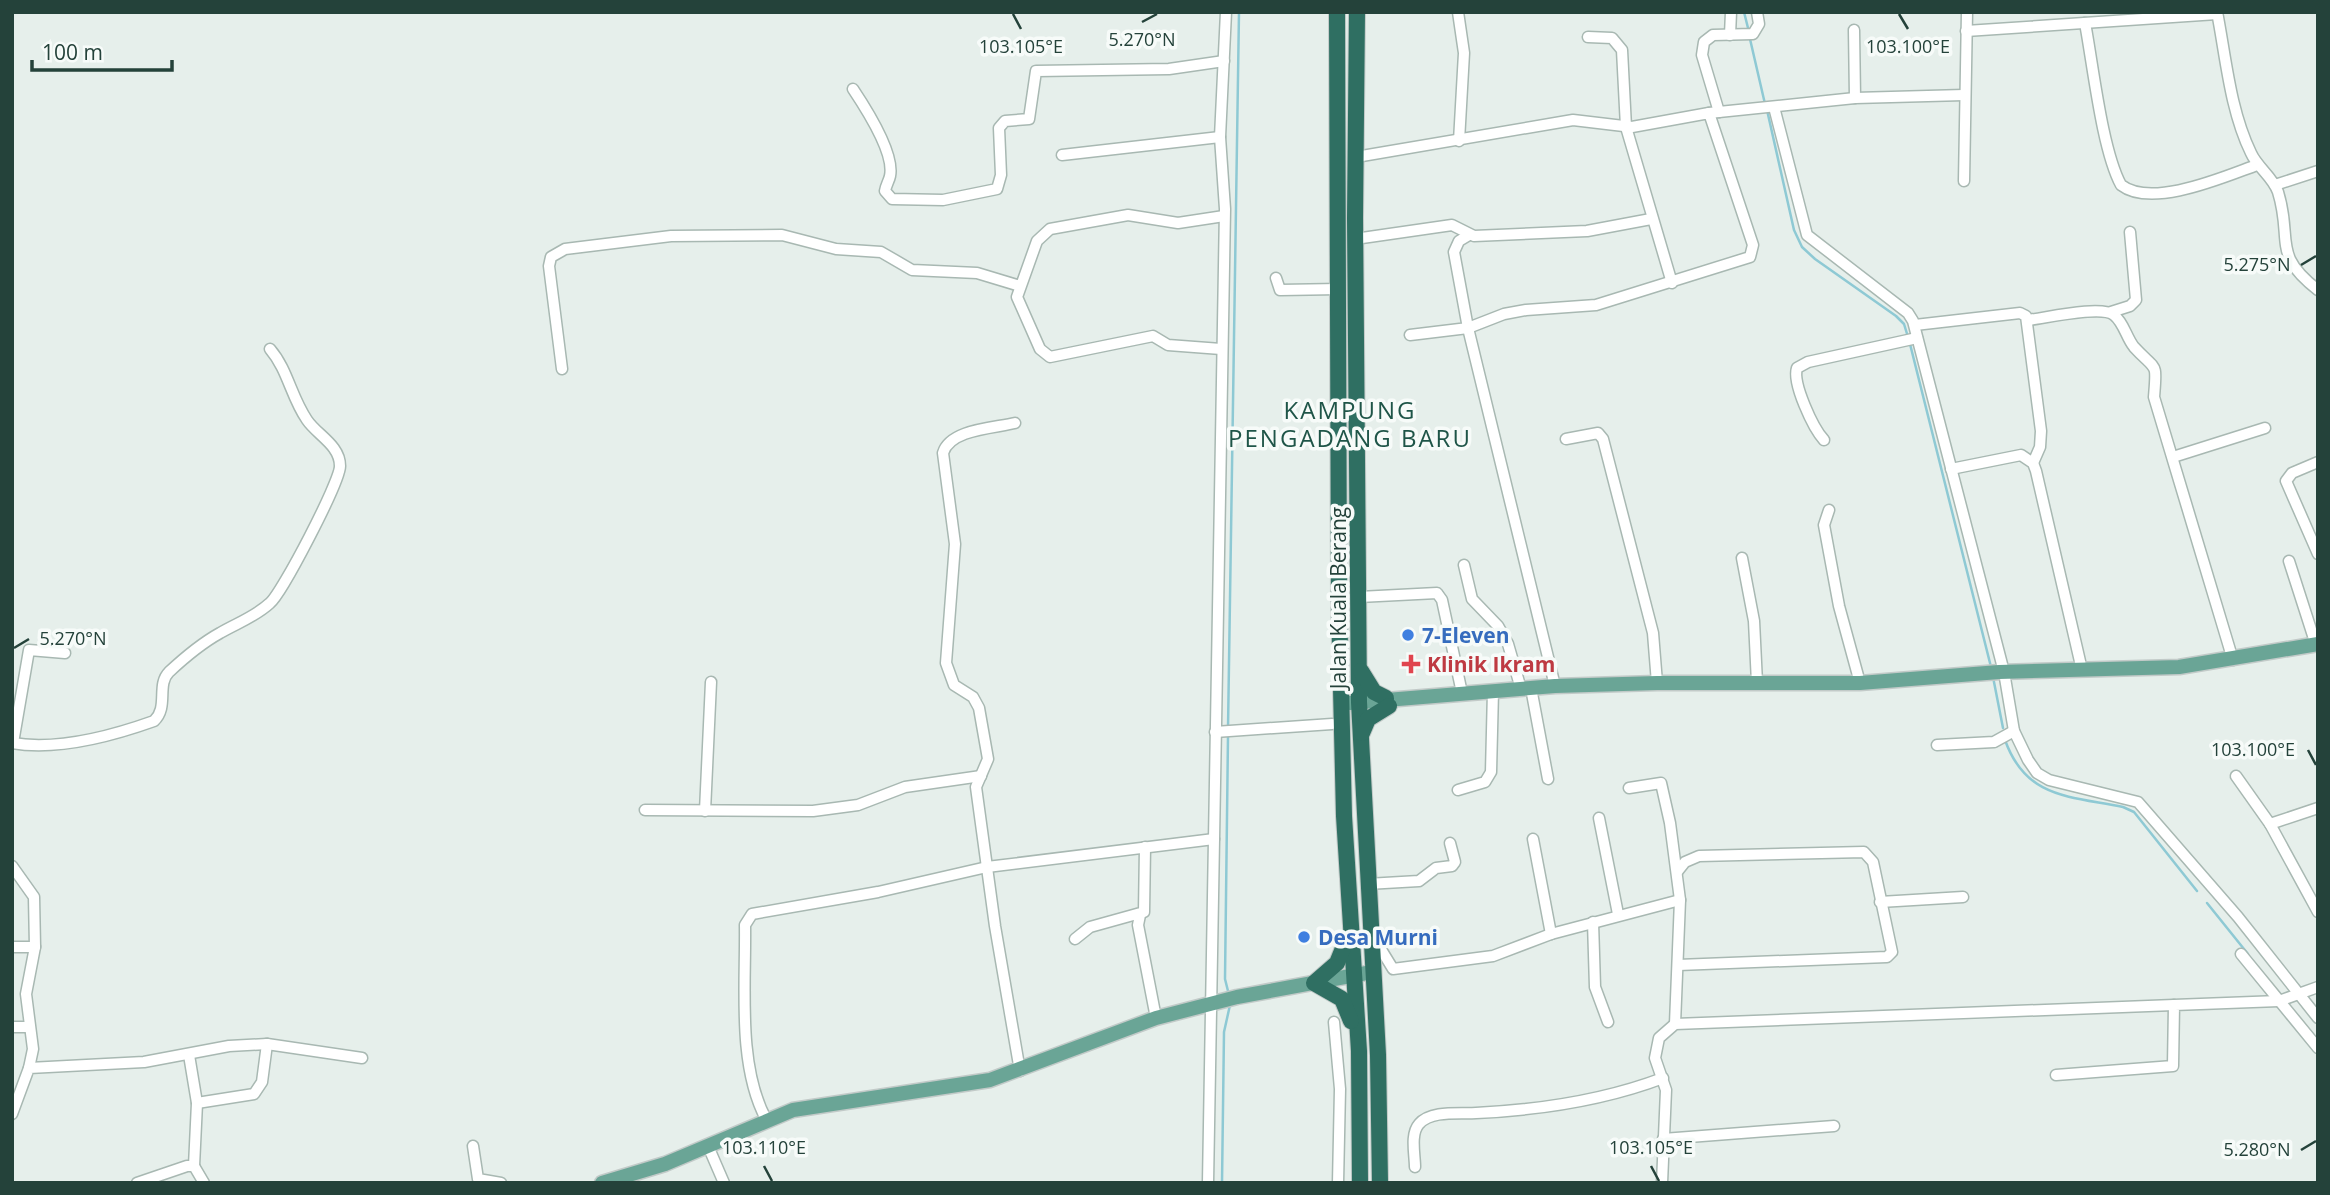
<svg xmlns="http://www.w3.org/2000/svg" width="2330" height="1195" viewBox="0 0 2330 1195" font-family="'Open Sans',sans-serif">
	<rect width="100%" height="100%" fill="#e6efeb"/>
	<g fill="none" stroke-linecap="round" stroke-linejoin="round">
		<g stroke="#8ec9d4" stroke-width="2.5">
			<path d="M1744,12L1749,32"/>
			<path d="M1750,39L1765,104"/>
			<path d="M1767,110L1794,230L1802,247L1815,259L1896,316L1904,324L1908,337"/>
			<path d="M1910,344L1991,667"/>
			<path d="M1993,677L2003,728"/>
			<path d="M1228,729L1239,12"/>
			<path d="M1228,736L1225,979L1229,995"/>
			<path d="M2005,740C2026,799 2070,796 2123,807L2134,812L2197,891"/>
			<path d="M2207,903L2248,954"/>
			<path d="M1222,1183L1224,1032L1230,1005"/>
		</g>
		<g stroke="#a8b8b2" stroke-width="13">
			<g id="minor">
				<path d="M1458,12L1464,53L1459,141"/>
				<path d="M2217,12C2226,58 2230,110 2251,153C2257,167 2273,177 2278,192C2293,240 2271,254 2318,290"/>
				<path d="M2085,23C2093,65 2102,150 2121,185C2152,209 2226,176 2257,165"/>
				<path d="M1854,30L1855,98"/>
				<path d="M1966,31L2217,14"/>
				<path d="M1730,35L1731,12"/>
				<path d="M1588,37L1612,38L1622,50L1626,127L1672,283"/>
				<path d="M853,89C865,107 895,153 890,176C889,181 886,185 885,191L892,199L943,200L997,189L1001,175L999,128L1005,121L1029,119L1036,71L1169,69L1224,61"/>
				<path d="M1774,107L1807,235L1908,313L1913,321L2004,672L2014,731L2028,760L2037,773L2049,780L2138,802L2238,917L2318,1018"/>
				<path d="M1719,112L1702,55L1704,42L1713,35L1753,34L1759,24L1757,12"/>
				<path d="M1709,113L1855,98L1964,95"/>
				<path d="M1062,155L1220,137"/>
				<path d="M1356,157L1573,120L1632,127L1709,113L1753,245L1750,257L1596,305L1526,310L1504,314L1468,328L1555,686"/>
				<path d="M1964,181L1967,12"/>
				<path d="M2275,185L2318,171"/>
				<path d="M1355,239L1452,225L1474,236L1587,231L1651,219"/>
				<path d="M1276,278L1280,290L1339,289"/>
				<path d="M2111,312L2130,306L2136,300L2130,232"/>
				<path d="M2028,320C2046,318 2101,305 2114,315C2124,323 2126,337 2134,347C2157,372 2157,360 2154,397L2233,660"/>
				<path d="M1915,325L2020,313L2026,316L2041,431L2040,447L2033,463"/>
				<path d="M1410,335L1468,328L1454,252L1459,241L1469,235"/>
				<path d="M1221,349L1168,345L1153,336L1050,357L1040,349L1017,297L1037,241L1050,229L1128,215L1178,223L1224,216"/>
				<path d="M562,369L549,266L551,257L565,249L671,236L782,235L836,249L881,252L912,270L977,273L1020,286"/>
				<path d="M1015,423C995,428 950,429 943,453L955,544L946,663L954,685L973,697L979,708L988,759L976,787L995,926L1020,1071"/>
				<path d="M1566,439L1598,433L1603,439L1653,633L1657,683"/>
				<path d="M1824,440C1813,428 1792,383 1797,368L1808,362L1917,338"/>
				<path d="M2173,457L2265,428"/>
				<path d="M2318,462L2292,473L2286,481L2318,554"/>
				<path d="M1951,469L2021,455L2033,463L2036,471L2082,670"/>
				<path d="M1829,510L1824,525L1839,606L1860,683"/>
				<path d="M1742,558L1754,621L1757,683"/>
				<path d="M2289,561L2316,645"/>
				<path d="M1464,565L1472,599L1498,626L1508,644L1521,689"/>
				<path d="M1359,597L1437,593L1442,600L1462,693"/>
				<path d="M1531,688L1548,779"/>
				<path d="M1215,732L1332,724"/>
				<path d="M12,743C57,751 112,736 154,721C169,707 156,685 169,672C184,658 202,643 220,633C237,623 255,617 270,603C282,593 340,482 340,466C340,445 317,435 307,420C291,397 288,370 270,349"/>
				<path d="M13,743L29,650L65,653"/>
				<path d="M1937,745L1994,742L2014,731"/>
				<path d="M2236,776L2270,824"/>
				<path d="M1629,788L1661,783L1670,823L1680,900L1675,1024"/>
				<path d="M1458,790L1485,782L1491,772L1493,691"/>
				<path d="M2318,808L2270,824L2318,912"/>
				<path d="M645,810L813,811L858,805L905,787L981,776"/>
				<path d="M705,811L711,682"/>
				<path d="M1599,818L1618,914"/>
				<path d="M1533,839L1551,934"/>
				<path d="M12,866L34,897L35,947"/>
				<path d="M1677,872L1685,862L1699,856L1864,852L1873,862L1892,952L1887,957L1678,965"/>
				<path d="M1367,884L1419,881L1436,868L1452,866L1455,862L1450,843"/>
				<path d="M1880,902L1963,897"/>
				<path d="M1140,915L1138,925L1156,1018"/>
				<path d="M1593,922L1595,987L1608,1022"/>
				<path d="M1374,938L1393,969L1493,956L1551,934L1680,900"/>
				<path d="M1075,939L1090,927L1144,912L1145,847"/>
				<path d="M12,947H35L26,994L33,1049L29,1068"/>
				<path d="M2241,954L2318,1048"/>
				<path d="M1334,1022L1340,1089L1338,1183"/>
				<path d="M12,1027H28"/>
				<path d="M189,1055L197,1103L194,1166"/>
				<path d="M2056,1075L2173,1066L2174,1005L2279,1001L2318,987"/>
				<path d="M197,1103L254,1094L262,1082L267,1044"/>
				<path d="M12,1114L29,1068L144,1062L229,1046L267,1044L362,1058"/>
				<path d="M766,1119C737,1065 746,985 745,925L752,914L878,892L987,867L1214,839"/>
				<path d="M1663,1139L1834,1126"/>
				<path d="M473,1146L478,1179L501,1183"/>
				<path d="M708,1146L724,1183"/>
				<path d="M1415,1167C1415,1155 1410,1134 1419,1124C1431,1110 1459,1114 1476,1113C1538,1110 1605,1100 1663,1078"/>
				<path d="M137,1183L187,1166H194L204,1183"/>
				<path d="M1208,1183L1225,209L1220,137L1226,12"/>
				<path d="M1662,1183L1666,1090L1655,1058L1659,1038L1675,1024L2174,1005"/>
			</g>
		</g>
		<g stroke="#c2cac8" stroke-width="17">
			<g id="major">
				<path d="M1350,703L1555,686L1657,683H1860L1999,672L2179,667L2318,644"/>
				<path d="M602,1183L665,1164L793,1110L990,1080L1156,1018L1237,997L1372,972"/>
			</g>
		</g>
		<g stroke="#c2cac8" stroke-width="18">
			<g id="highway">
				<path d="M1337,12L1339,603L1344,816L1359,1051L1360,1183"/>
				<path d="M1357,12L1355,218L1359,702L1378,1055L1380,1183"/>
				<path d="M1361,671L1374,692L1386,698"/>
				<path d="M1362,733L1368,719L1389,706"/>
				<path d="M1346,941L1337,963L1314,983L1342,999L1351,1021"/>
			</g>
		</g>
		<use href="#minor" stroke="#fff" stroke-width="10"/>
		<use href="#major" stroke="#6aa596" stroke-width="14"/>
		<use href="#highway" stroke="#2f6f62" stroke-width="16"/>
	</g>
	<path fill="none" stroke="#24423a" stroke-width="2.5" d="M1013,14L1021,29M1899,14L1908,29M1142,22L1157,14M2301,265L2316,256M14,648L29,639M2308,750L2316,765M2301,1150L2316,1141M764,1166L772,1181M1651,1166L1659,1181"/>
	<g fill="#3f7fe0" stroke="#f7fbf9" stroke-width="2.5">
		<circle cx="1408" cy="635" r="7"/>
		<circle cx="1304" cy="937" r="7"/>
	</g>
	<path fill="#e0444e" stroke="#f7fbf9" stroke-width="2.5" d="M1407.5 653.5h7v7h7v7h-7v7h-7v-7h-7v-7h7z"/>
	<g text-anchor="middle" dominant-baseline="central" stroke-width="7" stroke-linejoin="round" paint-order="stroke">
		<g font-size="21" fill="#24423a" stroke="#f7fbf9">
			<text transform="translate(1338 598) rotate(-90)">Jalan Kuala Berang</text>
		</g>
		<g font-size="21" font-weight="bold" fill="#366cbe" stroke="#f7fbf9" text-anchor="start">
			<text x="1422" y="635">7-Eleven</text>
			<text x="1318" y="937">Desa Murni</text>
		</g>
		<g font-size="21" font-weight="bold" fill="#be3a42" stroke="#f7fbf9" text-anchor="start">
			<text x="1427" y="664">Klinik Ikram</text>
		</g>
		<g font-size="24" letter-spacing="2" fill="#1f5548" stroke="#f7fbf9">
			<text x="1350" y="409">KAMPUNG<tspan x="1350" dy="28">PENGADANG BARU</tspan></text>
		</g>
	</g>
	<g font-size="18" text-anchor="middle" fill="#24423a" stroke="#f7fbf9" stroke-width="7" stroke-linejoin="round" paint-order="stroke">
		<text x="1142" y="46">5.270°N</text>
		<text x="1021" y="53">103.105°E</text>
		<text x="1908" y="53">103.100°E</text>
		<text x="2257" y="271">5.275°N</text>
		<text x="73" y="645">5.270°N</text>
		<text x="2253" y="756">103.100°E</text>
		<text x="764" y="1154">103.110°E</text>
		<text x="1651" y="1154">103.105°E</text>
		<text x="2257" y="1156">5.280°N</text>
	</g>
	<rect width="2330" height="1195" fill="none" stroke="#24423a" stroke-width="28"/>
	<path d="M32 60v10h140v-10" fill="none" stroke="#24423a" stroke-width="3.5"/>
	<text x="42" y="60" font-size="21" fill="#24423a" stroke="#f7fbf9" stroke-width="5" paint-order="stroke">100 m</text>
</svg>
